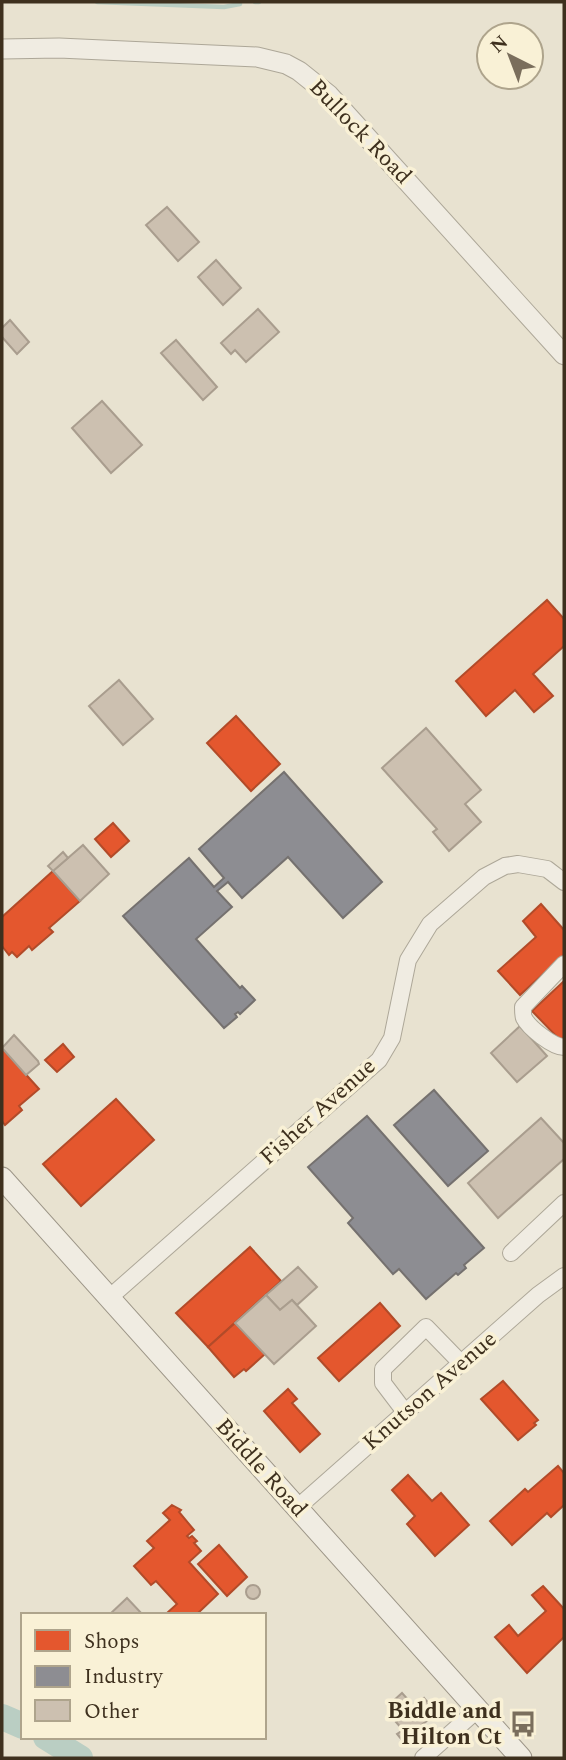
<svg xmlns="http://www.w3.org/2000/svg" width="566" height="1760" viewBox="0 0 566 1760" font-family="Spectral,serif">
	<rect width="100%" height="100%" fill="#e8e2d0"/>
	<g fill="#e4572e" stroke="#b24b29" stroke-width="2">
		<path d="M547,600L564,619V646L533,674L553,696L534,712L515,690L486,716L456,681Z"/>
		<path d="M236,716L280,764L251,791L207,743Z"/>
		<path d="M113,823L129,841L111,857L95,839Z"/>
		<path d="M53,871L80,901L49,928L53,932L32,950L29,946L17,957L12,952L9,955L2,946V917Z"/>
		<path d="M541,904L564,930V955L520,995L498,971L536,937L523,921Z"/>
		<path d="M564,981V1038L560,1040L532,1011Z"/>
		<path d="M63,1044L74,1057L57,1072L45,1060Z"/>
		<path d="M2,1048L39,1089L19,1106L22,1110L5,1125L2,1121Z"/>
		<path d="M116,1099L154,1140L81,1206L43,1164Z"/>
		<path d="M250,1247L281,1281L208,1347L176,1313Z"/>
		<path d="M380,1303L400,1326L339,1381L318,1358Z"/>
		<path d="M235,1323L265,1354L246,1371L244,1369L234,1377L208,1347Z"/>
		<path d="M503,1381L538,1420L534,1423L536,1425L518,1440L481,1399Z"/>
		<path d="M288,1389L297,1399L292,1403L320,1434L300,1452L264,1411Z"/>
		<path d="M558,1466L564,1473V1505L551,1517L547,1513L512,1545L490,1521L525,1489L528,1492Z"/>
		<path d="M408,1475L432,1501L441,1493L469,1525L435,1556L407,1524L415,1516L392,1490Z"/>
		<path d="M172,1505L181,1510L179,1512L194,1530L187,1536L189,1538L192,1536L197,1541L194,1543L201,1551L189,1562L218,1594L196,1615H169L167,1613L177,1604L156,1581L151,1585L134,1566L154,1548L147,1541L170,1520L163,1513Z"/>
		<path d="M219,1545L247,1577L227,1596L198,1564Z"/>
		<path d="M543,1586L564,1609V1637L527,1673L495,1637L509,1625L518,1636L546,1611L532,1595Z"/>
	</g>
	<g fill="#8d8d92" stroke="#75716f" stroke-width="2">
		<path d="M284,772L382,882L343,918L288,857L242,898L228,882L217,891L232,907L196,939L240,988L242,986L255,1000L240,1014L238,1012L235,1014L237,1017L224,1028L123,916L189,858L214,887L224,878L199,849Z"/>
		<path d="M434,1090L488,1151L448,1186L394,1125Z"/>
		<path d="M367,1116L484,1248L464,1265L466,1268L458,1275L456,1273L426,1299L399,1269L393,1274L348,1223L353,1218L308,1167Z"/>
	</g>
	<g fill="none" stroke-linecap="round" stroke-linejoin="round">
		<g stroke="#bacec3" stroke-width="4.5">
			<path d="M97,2L224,7L240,4"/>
			<path d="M255,2H259"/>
		</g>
		<g stroke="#bacec3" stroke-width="26">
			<path d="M2,1717L23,1726"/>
			<path d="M46,1737L80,1758"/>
		</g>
	</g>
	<g fill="#ccc0b0" stroke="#a99d8e" stroke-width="2">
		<path d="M167,207L199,242L178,261L146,225Z"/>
		<path d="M216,260L241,288L223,305L198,277Z"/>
		<path d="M258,309L279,332L246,362L235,350L231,354L221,343Z"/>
		<path d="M10,320L29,342L17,354L2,337V328Z"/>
		<path d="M176,340L217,387L203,400L161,353Z"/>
		<path d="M102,401L142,445L111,473L72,428Z"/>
		<path d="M119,680L153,719L123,745L89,706Z"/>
		<path d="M426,728L481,790L465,804L481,822L449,851L433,832L437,829L382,768Z"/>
		<path d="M83,845L109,874L80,901L53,871Z"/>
		<path d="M63,852L68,858L53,871L48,866Z"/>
		<path d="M520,1026L547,1056L517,1082L491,1053Z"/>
		<path d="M14,1035L38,1061L39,1064L26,1075L2,1048Z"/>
		<path d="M541,1118L564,1143V1159L498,1218L468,1183Z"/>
		<path d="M298,1267L317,1287L297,1305L292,1300L280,1310L266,1295Z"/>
		<path d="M266,1295L280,1310L292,1300L316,1326L274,1364L235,1323Z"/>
		<circle cx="253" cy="1592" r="7"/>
		<path d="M127,1598L143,1615H109Z"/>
		<path d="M402,1693L411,1703L401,1712L392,1702Z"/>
		<path d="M424,1698L437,1713L402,1740L397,1734L403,1730L396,1722Z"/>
	</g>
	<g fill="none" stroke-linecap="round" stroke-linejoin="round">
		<g stroke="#ada798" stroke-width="18">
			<g id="minor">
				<path d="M564,964L523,1007C523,1009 523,1016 524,1018C529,1028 553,1047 564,1047"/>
				<path d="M511,1253L564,1203"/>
				<path d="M109,1298L379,1060L392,1038L408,960L430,924L484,877L505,866L518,864L547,869L564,882"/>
				<path d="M405,1412L383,1383V1369L426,1327L461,1363"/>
				<path d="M297,1508L538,1295L564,1276"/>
				<path d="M423,1758L477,1710"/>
			</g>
		</g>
		<g stroke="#ada798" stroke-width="21">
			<path id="tertiary" d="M2,49L59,48L257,57L286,64L299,71L329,95L564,355"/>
		</g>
		<g stroke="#9d9688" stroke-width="23">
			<path id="secondary" d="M2,1178L521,1758"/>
		</g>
		<use href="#minor" stroke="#f0ece2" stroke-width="16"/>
		<use href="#tertiary" stroke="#f0ece2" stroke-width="19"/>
		<use href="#secondary" stroke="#f0ece2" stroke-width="21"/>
	</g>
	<defs>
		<g id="bus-bare" transform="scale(2.1)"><path d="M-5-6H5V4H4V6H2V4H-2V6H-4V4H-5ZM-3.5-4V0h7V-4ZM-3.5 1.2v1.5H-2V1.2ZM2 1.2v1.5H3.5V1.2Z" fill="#7a6e5c" stroke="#f9f1d6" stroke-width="2.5" paint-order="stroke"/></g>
	</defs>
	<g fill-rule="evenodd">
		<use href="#bus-bare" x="523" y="1724"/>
	</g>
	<g text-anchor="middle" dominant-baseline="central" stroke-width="7" stroke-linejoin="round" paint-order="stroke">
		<g font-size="23" fill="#3e301e" stroke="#f9f1d6">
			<text transform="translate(360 132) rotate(46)">Bullock Road</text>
			<text transform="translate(318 1112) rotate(-42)">Fisher Avenue</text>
			<text transform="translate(430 1391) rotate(-41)">Knutson Avenue</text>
			<text transform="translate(261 1468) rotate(48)">Biddle Road</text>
		</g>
		<g font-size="23" font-weight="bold" fill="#3e301e" stroke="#f9f1d6" text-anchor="end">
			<text x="502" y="1711">Biddle and<tspan x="502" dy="26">Hilton Ct</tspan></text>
		</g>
	</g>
	<rect width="566" height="1760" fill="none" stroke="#3e301e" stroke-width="7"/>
	<rect x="21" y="1613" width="245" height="126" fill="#f9f1d6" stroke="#aea48c" stroke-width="2"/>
	<rect x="35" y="1630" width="35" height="21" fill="#e4572e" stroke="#aea48c" stroke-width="2"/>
	<text x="84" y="1648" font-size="21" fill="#3e301e">Shops</text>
	<rect x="35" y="1666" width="35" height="21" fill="#8d8d92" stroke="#aea48c" stroke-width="2"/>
	<text x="84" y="1683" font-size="21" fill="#3e301e">Industry</text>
	<rect x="35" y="1700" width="35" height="21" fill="#ccc0b0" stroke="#aea48c" stroke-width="2"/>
	<text x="84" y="1718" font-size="21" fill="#3e301e">Other</text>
	<g transform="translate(510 56) rotate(318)"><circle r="33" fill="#f9f1d6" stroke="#aea48c" stroke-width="2"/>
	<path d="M0-5L12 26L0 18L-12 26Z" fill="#7a6e5c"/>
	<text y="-10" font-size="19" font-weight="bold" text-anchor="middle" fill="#3e301e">N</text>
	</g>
</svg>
